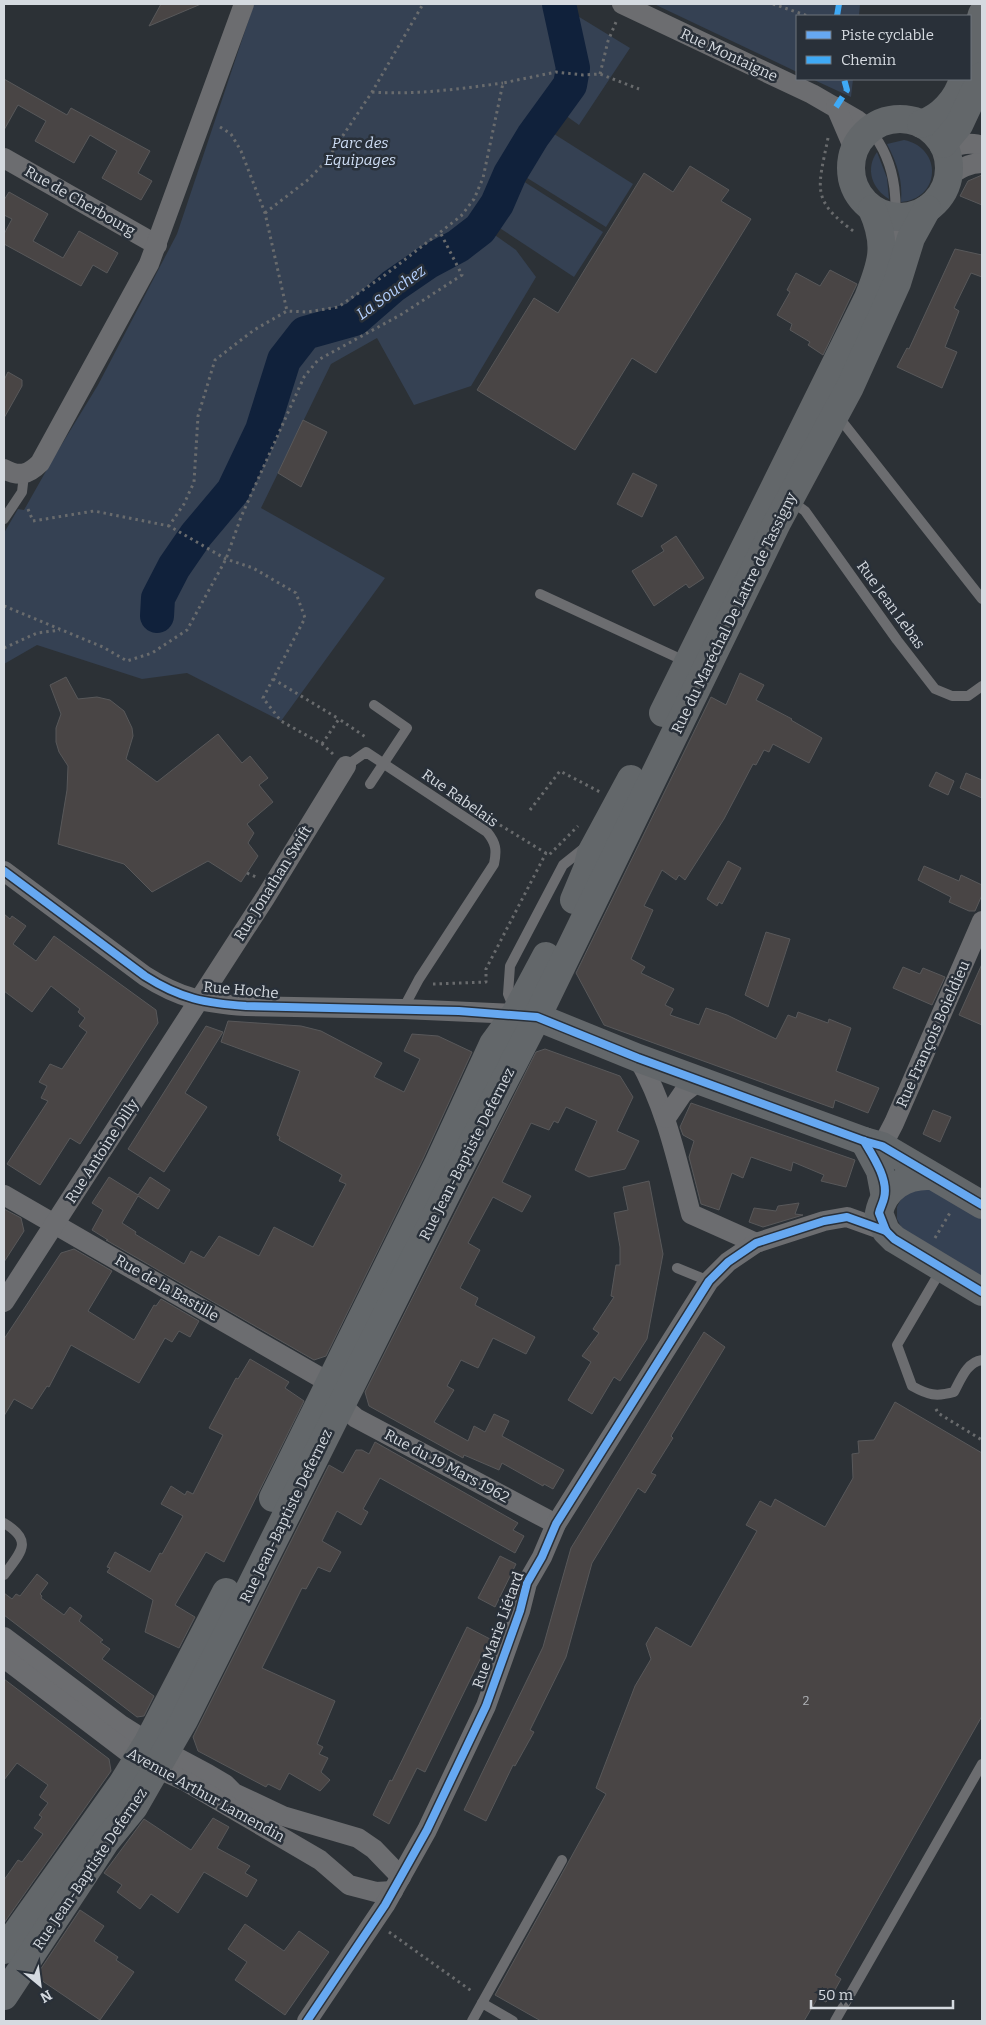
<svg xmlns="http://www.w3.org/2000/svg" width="986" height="2025" viewBox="0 0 986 2025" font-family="Bitter,serif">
	<rect width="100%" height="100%" fill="#2c3136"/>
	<g fill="#354153">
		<path d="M254,4H558L630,48L579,125L558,110L485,228L516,250L536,277L471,386L414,405L377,338L331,364L261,508L385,578L281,721L187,673L142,679L37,645L4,664V533L18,509L24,510L54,457L98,385L177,234Z"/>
		<path d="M654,4H860L859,16H797V72Z"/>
		<path d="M812,79H853L851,97Z"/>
		<path d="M551,132L633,184L606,227L524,176Z"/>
		<path d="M904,140C943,148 941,199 901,202C903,180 897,163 887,144Z"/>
		<path d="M877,152L887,178L889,199C872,189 865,169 877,152Z"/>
		<path d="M523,181L603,232L574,277L495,225Z"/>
		<path d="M915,1188L934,1189L982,1217V1278L905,1234L897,1219V1207L904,1193Z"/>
	</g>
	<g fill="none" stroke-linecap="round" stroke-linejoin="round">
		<path stroke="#10213b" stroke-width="34" d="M157,616L158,598L174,567L196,535L233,491L262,430L284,360L305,333L355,319L393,286L428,262L458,246L480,229L497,204L510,174L533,136L570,85L573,68L559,4"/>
	</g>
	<g fill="#494545" stroke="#58585a">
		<path d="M161,4H201L149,26Z"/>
		<path d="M4,79L67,115L71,108L150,151L138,173L152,181L141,200L102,178L117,151L90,135L74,163L35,141L46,121L18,105L4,130Z"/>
		<path d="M690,166L729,190L721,201L751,219L656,373L632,358L575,450L477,390L534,298L558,313L644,173L673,192Z"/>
		<path d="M982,175V205L960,196L968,181Z"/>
		<path d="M9,192L48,214L33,241L63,258L79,231L118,253L107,273L93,265L81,286L4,244V234L12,219L4,215V200Z"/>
		<path d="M955,249L982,255V277L971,273L954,308L959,311L945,347L957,352L942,388L897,367L907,348L909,349Z"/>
		<path d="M830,270L857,284L823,355L808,345L810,342L790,330L792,324L777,315L790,292L787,290L796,273L820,286Z"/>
		<path d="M8,372L22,380V386L4,418V380Z"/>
		<path d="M303,420L327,432L301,487L278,473Z"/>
		<path d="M633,473L657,485L642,517L617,504Z"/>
		<path d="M676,536L704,578L689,588L686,584L654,606L632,571L664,551L661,546Z"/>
		<path d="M740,673L764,685L756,700L792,719L791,720L822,738L809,763L773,744L769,752L764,750L756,765L753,764L724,819L685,880L679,875L676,880L662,870L644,906L653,910L631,959L645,967L641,973L674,989L665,1005L673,1009L670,1015L699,1025L706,1008L727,1015L776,1039L788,1015L796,1018L798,1012L828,1023L829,1019L851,1028L836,1071L879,1088L868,1113L835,1100L833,1108L604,1025L576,973L711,697L726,705Z"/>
		<path d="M66,677L78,699L97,697L110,700L124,711L132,728L133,736L126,759L157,782L218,734L242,763L250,756L268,778L259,785L273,802L247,824L254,833L248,843L258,856L241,882L208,861L152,892L124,864L58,844L67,790L68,766L59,752L56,742V728L61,714L50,685Z"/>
		<path d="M936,772L954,781L948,795L929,786Z"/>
		<path d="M966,773L982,780V798L960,788Z"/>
		<path d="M728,861L741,868L722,904L719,902L717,906L707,899Z"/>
		<path d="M924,866L959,881L961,875L982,885V895L975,911H969L949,902L951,897L918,880Z"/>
		<path d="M4,914L10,919L12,916L26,926L13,944L36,961L54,936L156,1010L158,1023L80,1144L70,1138L40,1185L7,1164L48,1101L41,1098L47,1086L39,1082L50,1064L62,1069L87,1032L79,1026L85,1018L78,1012L80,1009L51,986L32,1012L4,991Z"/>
		<path d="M766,932L790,939L768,1007L745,995Z"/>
		<path d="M982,964V1025L959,1015Z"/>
		<path d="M903,967L920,974L923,968L945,977L932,1005L893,988Z"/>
		<path d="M228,1021L301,1026L321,1031L382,1063L374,1077L404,1092L420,1059L404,1051L412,1034L438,1036L472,1052L423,1159L326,1356L314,1360L106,1240H108L92,1230L103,1210L92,1203L109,1177L138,1195L150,1177L170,1190L158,1209L138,1196L122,1223L136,1232L135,1234L184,1264L191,1251L204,1258L219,1236L259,1256L274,1227L313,1247L346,1184L339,1181L342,1175L279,1140L280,1137L277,1135L300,1071L221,1042Z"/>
		<path d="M206,1026L223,1032L185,1093L207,1107L164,1172L128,1149Z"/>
		<path d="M545,1049L620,1076L633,1097L617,1131L639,1141L625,1169L589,1177L575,1170L597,1121L566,1107L558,1123L554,1121L549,1130L531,1123L502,1182L531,1196L522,1212L493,1197L468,1243L480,1250L460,1288L478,1298L475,1305L535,1337L526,1354L493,1338L478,1368L461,1360L447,1386L454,1390L434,1422L468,1441L474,1426L485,1432L494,1414L509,1421L502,1436L564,1470L553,1489L544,1484L543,1486L502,1463L499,1470L464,1455L463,1458L369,1406L365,1392L536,1052Z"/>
		<path d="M691,1103L855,1160L846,1187L821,1181L824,1175L793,1162L791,1171L751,1157L743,1178L732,1173L719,1210L701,1204L689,1157L694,1141L683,1135L680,1127Z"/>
		<path d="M933,1110L951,1117L940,1142L923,1134Z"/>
		<path d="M649,1181L663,1254L647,1339L620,1381L614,1377L592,1414L568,1400L591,1362L582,1356L599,1333L593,1329L614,1297L611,1296L616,1265H620V1247L614,1213L628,1210L623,1187Z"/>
		<path d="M799,1203L795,1214L803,1215L763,1227L749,1222L754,1208L776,1211L778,1206Z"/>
		<path d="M4,1209L21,1218L24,1231L4,1262Z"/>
		<path d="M74,1249L112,1271L88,1311L134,1340L154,1305L156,1306L161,1299L199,1321L190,1337L179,1331L172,1342L165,1338L139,1383L71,1345L49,1387L47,1386L32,1409L14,1399L4,1416V1339L61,1253Z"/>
		<path d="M704,1332L725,1347L671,1436L673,1438L651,1473L656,1475L645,1493L638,1488L592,1563L566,1657L530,1730L534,1732L515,1766L513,1765L486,1821L464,1810L543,1647L571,1548Z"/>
		<path d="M250,1359L289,1382L285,1388L304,1401L224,1562L206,1552L175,1605L195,1617L179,1648L145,1632L153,1600L107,1572L110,1568L107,1567L115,1552L150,1572L160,1553L162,1554L183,1516L161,1504L171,1486L185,1495L187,1491L193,1494L223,1435L209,1428L236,1378L238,1379Z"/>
		<path d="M895,1402L982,1453V1716L835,1975L841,1979L831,1997L826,2002L817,1999L804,2021H541L495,1995L606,1794L596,1788L635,1686L651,1659L646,1644L656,1627L691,1647L757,1531L746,1525L760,1501L771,1507L775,1499L825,1527L853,1478L852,1454L859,1453L858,1441L874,1440Z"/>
		<path d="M375,1442L518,1523L513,1530L524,1536L515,1553L380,1478L363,1509L368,1512L361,1525L337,1511L322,1541L341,1552L330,1572L318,1567L306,1589L302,1588L262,1668L335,1701L317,1744L323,1747L319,1754L328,1758L321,1772L330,1780L320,1791L289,1773L280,1790L268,1784L266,1787L198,1751L193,1737L329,1465L343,1473L356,1450H362L369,1454Z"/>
		<path d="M500,1556L516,1564L495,1607L478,1598Z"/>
		<path d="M37,1574L48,1583L40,1594L42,1596L41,1598L64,1615L70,1607L82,1616L79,1621L103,1640L100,1642L110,1649L102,1659L154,1696L144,1716L137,1717L4,1615V1593L12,1599L16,1594L20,1596Z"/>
		<path d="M467,1627L490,1639L425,1772L417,1768L389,1824L373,1815L390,1780L392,1781Z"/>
		<path d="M4,1679L109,1759L111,1771L4,1923V1880L18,1860L22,1862L43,1834L34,1828L42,1817L39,1815L48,1803L40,1797L48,1785L17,1763L4,1780Z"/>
		<path d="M213,1818L229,1827L217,1848L250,1866L245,1873L257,1880L247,1897L204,1872L178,1913L151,1894L140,1909L117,1892L122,1885L104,1873L144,1819L191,1850Z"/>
		<path d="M80,1910L104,1926L94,1941L118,1957L116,1960L134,1972L100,2020L41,1980L40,1970Z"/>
		<path d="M245,1924L284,1951L299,1931L329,1952L285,2015L235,1980L247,1962L228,1949Z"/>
	</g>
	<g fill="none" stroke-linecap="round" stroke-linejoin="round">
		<g stroke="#696b6d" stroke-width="3" stroke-dasharray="2.5 4" stroke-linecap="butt">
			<path d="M773,4L808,16"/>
			<path d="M600,74L608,41L616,22"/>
			<path d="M372,92C416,95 459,89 503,83"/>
			<path d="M220,127L231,134L241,151L265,213L287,311"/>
			<path d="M828,138C818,189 810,200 856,233"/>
			<path d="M265,213L309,179L326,161L372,92L423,4"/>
			<path d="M28,509L33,521L94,511L169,526"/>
			<path d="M4,606L103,647L127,661L152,653L187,630L226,559L241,517L304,377L318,360L402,314L462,275L441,234"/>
			<path d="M4,648L37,633L60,630"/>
			<path d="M273,679L339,719"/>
			<path d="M322,744L339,719L367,738"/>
			<path d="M333,754L322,744L281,721L263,698L305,618L296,593L253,568L226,559L169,526L184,504L194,482L198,416L215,360L254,330L287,311L307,312L338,307L385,275L461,216L474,199L483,178L503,83L556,72L583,75L600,74L639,89"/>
			<path d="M530,810L560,771L600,792"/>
			<path d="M500,825L549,855L578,826"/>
			<path d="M247,873L256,877"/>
			<path d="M433,984L486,982V969L546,853"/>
			<path d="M935,1238L951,1211"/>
			<path d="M936,1409L938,1413L982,1440"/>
			<path d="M389,1932L473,1992"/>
		</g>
		<g stroke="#6c6d70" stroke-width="10">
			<path d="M870,130C900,166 897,208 894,252"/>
			<path d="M837,415L982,599"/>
			<path d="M790,500L805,511L897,640L935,689L952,696H968L982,686"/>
			<path d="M4,519L22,492L24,475"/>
			<path d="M540,594L687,662"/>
			<path d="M346,766L366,752L487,832C496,843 497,850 494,864L419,979L403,1009"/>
			<path d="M370,784L407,728L374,705"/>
			<path d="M514,1009L508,994L510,966L563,865L588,845"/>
			<path d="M677,1268L709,1281"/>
			<path d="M941,1270L897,1345L912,1386C928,1395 936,1397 954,1392C961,1379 967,1362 982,1360"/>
			<path d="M4,1523C34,1541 21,1552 4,1575"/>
			<path d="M482,2003L562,1860"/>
			<path d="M472,2021L482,2003L513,2021"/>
			<path d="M835,2021L982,1764"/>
		</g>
		<g stroke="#6c6d70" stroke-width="20">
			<path d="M622,4L812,94L857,120L870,130"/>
			<path d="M836,107L854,149"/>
			<path d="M945,149C957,145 971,141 982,146"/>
			<path d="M4,158L157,245"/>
			<path d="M948,177C959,169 969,163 982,163"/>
			<path d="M4,469C19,477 28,475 40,463L149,264L244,4"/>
			<path d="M4,871L145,976C181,999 205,1003 246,1006L403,1009L515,1014"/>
			<path d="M638,1058C666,1107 677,1160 691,1214L756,1243"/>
			<path d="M666,1118L683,1093L700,1080"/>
			<path d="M882,1146L894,1123L982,921"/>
			<path d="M4,1195L330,1383"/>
			<path d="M4,1302L265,898L346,766"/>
			<path d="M341,1405L356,1418L556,1524"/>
			<path d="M4,1637L121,1725L148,1742L208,1774L225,1784L234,1793L283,1816L358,1838L374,1849L401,1877"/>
			<path d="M4,1658L137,1759L187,1782L320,1860L349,1885L376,1892L393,1891"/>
			<path d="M307,2021L385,1905L427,1830L486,1706L520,1611L527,1583L542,1557L556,1524L709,1281L728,1262L756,1243L824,1221L847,1217L886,1231"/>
		</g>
		<g stroke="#63676a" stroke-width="28">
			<path d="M970,55L982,14"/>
			<circle cx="900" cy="168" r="49"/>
			<path d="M921,124C941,117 957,100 963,79"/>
			<path d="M943,144L959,125L982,76"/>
			<path d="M663,713L868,298C882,263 888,245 872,209"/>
			<path d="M574,900L587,869L591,853L631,779"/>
			<path d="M519,1014L537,1017L638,1058L864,1141L882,1146L982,1205"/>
			<path d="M864,1141L880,1171L885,1197"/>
			<path d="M930,1176C906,1175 884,1188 879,1213L886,1231L894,1239L982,1292"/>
			<path d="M273,1498L437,1166L493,1044L515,1014L546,956"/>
			<path d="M4,1950L122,1784L148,1742L226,1592"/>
			<path d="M4,1996L106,1841L134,1807L184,1720L454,1179L537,1017L778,521L850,387L897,283L911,238L927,209"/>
		</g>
		<g stroke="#3fa9f5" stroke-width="6" stroke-dasharray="12 6" stroke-linecap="butt">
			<path d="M837,16L839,4"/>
			<path d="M836,107L847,90L844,79"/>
		</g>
		<g stroke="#293039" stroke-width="11">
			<g id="cycleway">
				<path d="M4,871L145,976C181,999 205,1003 246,1006L459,1011L537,1017L638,1058L864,1141L882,1146L982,1205"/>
				<path d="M864,1141C873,1156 889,1180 884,1198C883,1203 880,1208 879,1213L886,1231L894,1239L982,1292"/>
				<path d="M307,2021L385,1905L427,1830L486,1706L520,1611L527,1583L542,1557L556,1524L709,1281L728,1262L756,1243L824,1221L847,1217L886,1231"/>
			</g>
		</g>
		<use href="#cycleway" stroke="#66a8f1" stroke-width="8"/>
	</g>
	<g text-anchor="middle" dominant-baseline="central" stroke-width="5" stroke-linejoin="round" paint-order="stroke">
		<g font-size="12" fill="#b2b5b9">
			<text x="806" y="1701">2</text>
		</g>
		<g font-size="15" fill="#d5dae0" stroke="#293039">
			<text transform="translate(729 55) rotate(25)">Rue Montaigne</text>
			<text transform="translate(80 201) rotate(30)">Rue de Cherbourg</text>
			<text transform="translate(891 605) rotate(54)">Rue Jean Lebas</text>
			<text transform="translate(734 613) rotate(-64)">Rue du Maréchal De Lattre de Tassigny</text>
			<text transform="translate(460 798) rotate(35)">Rue Rabelais</text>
			<text transform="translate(273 883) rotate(-58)">Rue Jonathan Swift</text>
			<text transform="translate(241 990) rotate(5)">Rue Hoche</text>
			<text transform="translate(933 1034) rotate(-66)">Rue François Boieldieu</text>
			<text transform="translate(102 1151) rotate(-57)">Rue Antoine Dilly</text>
			<text transform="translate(467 1154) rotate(-63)">Rue Jean-Baptiste Defernez</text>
			<text transform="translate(167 1288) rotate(30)">Rue de la Bastille</text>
			<text transform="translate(447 1466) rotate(28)">Rue du 19 Mars 1962</text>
			<text transform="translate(286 1516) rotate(-64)">Rue Jean-Baptiste Defernez</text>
			<text transform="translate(498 1630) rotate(-70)">Rue Marie Liétard</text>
			<text transform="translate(206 1795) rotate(29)">Avenue Arthur Lamendin</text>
			<text transform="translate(90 1869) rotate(-56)">Rue Jean-Baptiste Defernez</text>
		</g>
		<g font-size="15" font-style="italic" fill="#d0dff6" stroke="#293039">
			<text x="360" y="143">Parc des<tspan x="360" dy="17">Equipages</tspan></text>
		</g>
		<g font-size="16" font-style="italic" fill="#b4d0fe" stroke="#293039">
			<text transform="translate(391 292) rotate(-36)">La Souchez</text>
		</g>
	</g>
	<rect width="986" height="2025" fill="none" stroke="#d5dae0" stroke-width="10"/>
	<rect x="796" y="15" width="175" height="65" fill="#293039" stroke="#6e747c"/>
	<rect x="806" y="31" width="25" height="8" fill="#66a8f1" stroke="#6e747c"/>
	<text x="841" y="40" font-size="15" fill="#d5dae0">Piste cyclable</text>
	<rect x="806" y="56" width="25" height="8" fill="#3fa9f5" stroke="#6e747c"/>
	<text x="841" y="65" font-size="15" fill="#d5dae0">Chemin</text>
	<g transform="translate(40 1985) rotate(151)" stroke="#293039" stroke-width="4" paint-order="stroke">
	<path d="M0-4L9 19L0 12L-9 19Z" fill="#d5dae0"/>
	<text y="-8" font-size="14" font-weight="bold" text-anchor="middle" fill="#d5dae0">N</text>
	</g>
	<path d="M811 2000v8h142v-8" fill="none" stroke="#d5dae0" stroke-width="2.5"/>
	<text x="818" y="2000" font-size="15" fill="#d5dae0" stroke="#293039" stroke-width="4" paint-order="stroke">50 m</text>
</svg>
